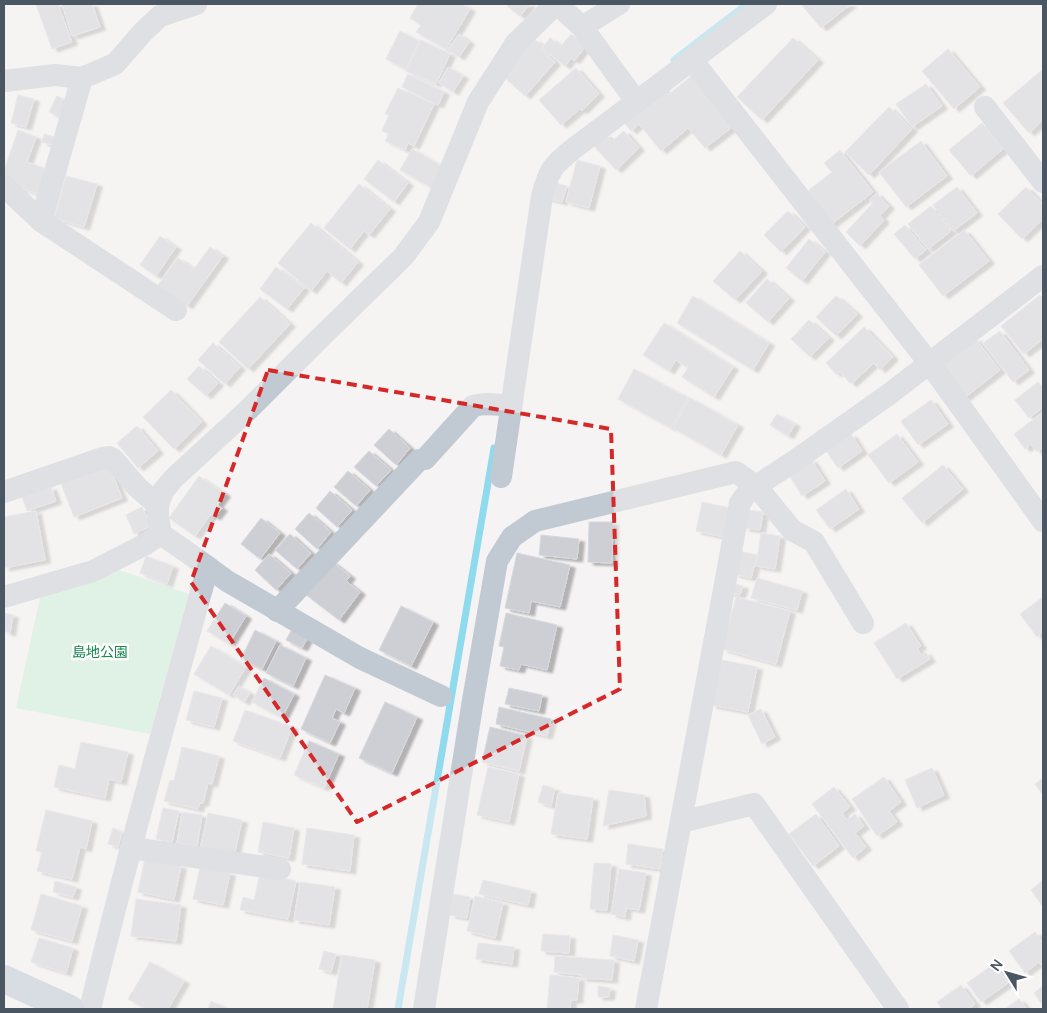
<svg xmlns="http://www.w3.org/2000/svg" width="1047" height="1013" viewBox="0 0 1047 1013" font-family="Manrope,'Noto Sans JP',sans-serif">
	<defs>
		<filter id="shadow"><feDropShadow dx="5.5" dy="3" stdDeviation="1" flood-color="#0004"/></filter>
	</defs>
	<rect width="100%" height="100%" fill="#f5f3f3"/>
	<path fill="#c3f1d5" d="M119,570L189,594L150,734L16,708L40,598Z"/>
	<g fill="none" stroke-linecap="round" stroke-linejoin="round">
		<g stroke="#90daee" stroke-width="7">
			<path d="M674,60L747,4"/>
			<path d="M398,1009L494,448"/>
		</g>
	</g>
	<g fill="#cdcfd5" stroke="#d7d9de" filter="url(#shadow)">
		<path d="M36,4H58L72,42L52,49Z"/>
		<path d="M62,4H92L100,27L72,36Z"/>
		<path d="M418,4H461L470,9L446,49L416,32L421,25L410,18Z"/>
		<path d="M509,4H530L520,16L507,6Z"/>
		<path d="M801,4H851L821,28Z"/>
		<path d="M400,31L419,41L406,69L386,59Z"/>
		<path d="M459,34L469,42L459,57L448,49Z"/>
		<path d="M571,34L586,46L574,61L571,58L565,66L542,48L550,38L561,46Z"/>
		<path d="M793,38L818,60L762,120L737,97Z"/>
		<path d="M534,39L543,46L541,49L555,62L525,96L502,75Z"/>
		<path d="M421,40L450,54L436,84L406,71Z"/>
		<path d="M948,49L980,87L954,109L922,71Z"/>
		<path d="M448,67L463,76L453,92L439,83Z"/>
		<path d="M576,68L599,94L582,111L580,109L561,125L539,100Z"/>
		<path d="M1042,70L1043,71V120L1029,133L1003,103Z"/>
		<path d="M695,73L736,124L705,148L688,128L661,151L639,124L631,131L622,120L662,87L668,95Z"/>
		<path d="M408,74L444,92L438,105L402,87Z"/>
		<path d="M926,84L942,106L912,127L896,104Z"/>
		<path d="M398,88L434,104L414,146L408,143L405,150L385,141L389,134L382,131L389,115L385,114Z"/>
		<path d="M18,95L34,99L26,127L11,123Z"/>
		<path d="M57,96L68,101L59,117L49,112Z"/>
		<path d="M889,107L912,129L869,175L845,152Z"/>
		<path d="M982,123L1003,149L971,176L949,150Z"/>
		<path d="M18,130L36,137L27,162L49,170L40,195L4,182V171Z"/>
		<path d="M624,131L639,148L616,170L593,145L605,134L612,141Z"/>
		<path d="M44,134L58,138L56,146L42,142Z"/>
		<path d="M921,141L947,176L906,207L879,172Z"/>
		<path d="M412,149L444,168L432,188L400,170Z"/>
		<path d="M840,150L873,192L829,226L804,194L832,172L824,163Z"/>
		<path d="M378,160L408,183L394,202L364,179Z"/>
		<path d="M577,160L600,166L589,208L566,202Z"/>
		<path d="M66,176L97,184L84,227L54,218Z"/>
		<path d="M551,182L567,186L562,202L546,198Z"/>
		<path d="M359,184L390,209L369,235L364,231L350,249L324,228Z"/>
		<path d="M957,187L977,213L953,231L933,205Z"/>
		<path d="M1026,187L1043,205V219L1022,239L998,214Z"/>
		<path d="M876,193L889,206L880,216L884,220L860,246L846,232L873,203L869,200Z"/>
		<path d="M931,206L951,231L928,249L908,224Z"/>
		<path d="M788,211L805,227L781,252L764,235Z"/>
		<path d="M311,223L358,262L341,283L327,271L311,291L278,263Z"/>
		<path d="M905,225L926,250L915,259L894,234Z"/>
		<path d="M964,230L989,261L943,296L919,265Z"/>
		<path d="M160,236L176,247L156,276L140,265Z"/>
		<path d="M809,239L825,252L802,281L786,268Z"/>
		<path d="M210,247L223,256L187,306L158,285L178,258L194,269Z"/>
		<path d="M740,251L762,271L735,300L713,281Z"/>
		<path d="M276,267L304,288L287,309L260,289Z"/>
		<path d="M767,279L789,298L768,322L746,303Z"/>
		<path d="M1040,295L1043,298V339L1024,354L1001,326Z"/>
		<path d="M693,296L769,343L753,370L677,323Z"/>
		<path d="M836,296L857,314L836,336L816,317Z"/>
		<path d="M260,297L290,324L248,369L219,342Z"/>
		<path d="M809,320L829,338L810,357L791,339Z"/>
		<path d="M664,323L733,367L714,397L682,377L688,368L676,360L669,371L643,355Z"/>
		<path d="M864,327L893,357L880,370L874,363L851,384L839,371L836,374L826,363Z"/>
		<path d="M1000,331L1029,370L1013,382L983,343Z"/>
		<path d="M975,338L1000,370L964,398L939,366Z"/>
		<path d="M213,343L240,367L225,384L198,360Z"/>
		<path d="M199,366L218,383L206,396L187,379Z"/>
		<path d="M634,369L688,398L671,428L618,399Z"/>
		<path d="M1038,382L1043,388V407L1029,418L1015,400Z"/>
		<path d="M171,390L202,422L174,449L143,417Z"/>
		<path d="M690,398L738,425L721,455L673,428Z"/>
		<path d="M931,400L948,424L918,445L901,421Z"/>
		<path d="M1043,412V447L1037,452L1031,444L1025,449L1014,434Z"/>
		<path d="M777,414L795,424L788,436L770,425Z"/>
		<path d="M137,426L158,451L138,468L117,443Z"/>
		<path d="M389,429L410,448L396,465L374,445Z"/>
		<path d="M851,434L862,451L838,468L826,451Z"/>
		<path d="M897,434L918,462L889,483L868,455Z"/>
		<path d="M369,451L391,470L376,486L354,467Z"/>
		<path d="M811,459L825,481L802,496L788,473Z"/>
		<path d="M107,461L122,498L74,517L60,481Z"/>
		<path d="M943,465L963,489L922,523L902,498Z"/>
		<path d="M348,471L370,490L356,506L334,487Z"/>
		<path d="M199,476L225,494L217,505L222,508L215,517L211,514L195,536L169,518Z"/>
		<path d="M51,487L56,501L27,511L22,497Z"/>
		<path d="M846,489L859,509L830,529L816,510Z"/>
		<path d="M330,491L352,510L337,527L316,508Z"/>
		<path d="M702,502L731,508L724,537L696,531Z"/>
		<path d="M142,507L151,526L134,534L126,515Z"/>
		<path d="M747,510L763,512L760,530L744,528Z"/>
		<path d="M36,511L45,560L4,568V517Z"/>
		<path d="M309,513L331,532L317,549L295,529Z"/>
		<path d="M261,518L280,533L260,559L241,544Z"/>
		<path d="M589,522H613L612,563L588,562Z"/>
		<path d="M761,533L780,536L775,569L756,566Z"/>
		<path d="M290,534L311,553L297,569L275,550Z"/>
		<path d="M541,535L579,539L577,559L539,555Z"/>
		<path d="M739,551L757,555L751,578L734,574Z"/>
		<path d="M517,553L570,565L560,607L531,601L529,613L505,608Z"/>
		<path d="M269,554L291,573L276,590L255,570Z"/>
		<path d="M146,556L173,566L167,584L140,573Z"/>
		<path d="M331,561L350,576L346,581L360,592L339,620L305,594Z"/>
		<path d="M757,578L802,591L797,610L751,598Z"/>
		<path d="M732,583L743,586L740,595L729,593Z"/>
		<path d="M736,597L790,611L776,664L722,649Z"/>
		<path d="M1043,597V632L1037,637L1020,614Z"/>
		<path d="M225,603L246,616L229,644L207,631Z"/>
		<path d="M401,606L433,622L411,666L379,650Z"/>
		<path d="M4,613L13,615L10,633L4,631Z"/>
		<path d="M506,613L557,625L547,670L521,664L519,670L500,666L504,647L499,646Z"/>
		<path d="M906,623L921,646L917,648L921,655L925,652L930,659L897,679L874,643Z"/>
		<path d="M292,629L308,637L302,648L286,640Z"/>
		<path d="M255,630L276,641L262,669L241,659Z"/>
		<path d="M280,645L306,658L293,686L266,673Z"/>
		<path d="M211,646L246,667L229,695L194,674Z"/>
		<path d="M722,660L757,667L748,712L711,705Z"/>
		<path d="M325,675L355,688L344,713L336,709L332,718L340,722L330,743L301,729Z"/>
		<path d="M264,678L294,694L282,718L252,702Z"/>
		<path d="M239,686L250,693L244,702L233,695Z"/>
		<path d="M509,688L542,695L539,711L505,704Z"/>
		<path d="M194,691L222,698L214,727L186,720Z"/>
		<path d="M385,702L417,717L392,773L359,758Z"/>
		<path d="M499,707L551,719L547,736L496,724Z"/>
		<path d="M761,709L775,737L762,744L748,715Z"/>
		<path d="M245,710L292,727L280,758L233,741Z"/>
		<path d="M490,727L527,736L519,771L482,762Z"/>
		<path d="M309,741L339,754L324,788L294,775Z"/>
		<path d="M81,742L128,752L121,782L109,779L105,798L54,787L59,765L75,769Z"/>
		<path d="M182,747L219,756L212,784L208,783L203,803H200L198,809L164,801L170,780L174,781Z"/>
		<path d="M488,767L519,774L509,822L477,815Z"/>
		<path d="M932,768L944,795L917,808L905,780Z"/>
		<path d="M884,777L901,802L889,811L897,822L877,836L852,799Z"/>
		<path d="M1043,778V795L1035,784Z"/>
		<path d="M543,785L555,789L551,806L538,802Z"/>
		<path d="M834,787L850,807L842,813L847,820L855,814L864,826L855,833L866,847L853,858L812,804Z"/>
		<path d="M609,790L644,795L646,816L603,826Z"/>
		<path d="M558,793L593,798L587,839L551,834Z"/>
		<path d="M163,808L179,811L172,842L156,839Z"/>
		<path d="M46,810L92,821L86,849L80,847L72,879L37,871L42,852L36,851Z"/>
		<path d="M182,812L202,815L197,846L177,843Z"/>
		<path d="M208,813L242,820L234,856L200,849Z"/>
		<path d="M816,814L839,846L813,866L789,834Z"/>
		<path d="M263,822L294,828L289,858L258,852Z"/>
		<path d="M113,828L122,832L118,847L108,844Z"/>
		<path d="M307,828L354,835L350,871L302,864Z"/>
		<path d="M628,844L663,849L660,869L626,864Z"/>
		<path d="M145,858L181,866L174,899L138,892Z"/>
		<path d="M594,863L611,864L607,910L590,909Z"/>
		<path d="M200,867L230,873L223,905L193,899Z"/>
		<path d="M619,869L646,873L639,910L626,908L625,917L611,914Z"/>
		<path d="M260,873L296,881L288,919L240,910L243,897L254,900Z"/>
		<path d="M483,880L531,891L528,905L479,894Z"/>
		<path d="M1043,880V907L1031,890Z"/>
		<path d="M55,881L76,887L73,897L53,892Z"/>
		<path d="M300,882L335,887L329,925L294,920Z"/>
		<path d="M41,894L82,906L72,941L31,930Z"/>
		<path d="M453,894L470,897L467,918L450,915Z"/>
		<path d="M475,896L503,903L495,938L467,931Z"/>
		<path d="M136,899L181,905L176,941L131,936Z"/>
		<path d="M1035,932L1043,943V964L1041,965L1039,962L1025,973L1009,951Z"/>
		<path d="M543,934L570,936L569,953L541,951Z"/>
		<path d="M613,935L638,940L634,961L610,956Z"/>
		<path d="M39,938L73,948L66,973L31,962Z"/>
		<path d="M478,943L514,947L512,964L476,959Z"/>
		<path d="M324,951L336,954L331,972L319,969Z"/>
		<path d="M342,955L375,960L367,1009H333Z"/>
		<path d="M555,956L614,960L612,980L581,978L582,975L554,972Z"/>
		<path d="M150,962L184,981L168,1009H146L128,999Z"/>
		<path d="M994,964L1008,983L981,1002L967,983Z"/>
		<path d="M550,975L579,978L577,1000H571L570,1009H547Z"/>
		<path d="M961,985L975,1004L969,1009H942L937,1002Z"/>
		<path d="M598,986L610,988L609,997H598Z"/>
		<path d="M1043,986V1006L1034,993Z"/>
		<path d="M1019,999L1027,1009H1005Z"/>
		<path d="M211,1001L229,1009H208Z"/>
	</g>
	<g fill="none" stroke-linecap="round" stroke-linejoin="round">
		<g stroke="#c1cad2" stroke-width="22">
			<path d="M557,4L582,27L636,101"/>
			<path d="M582,27L619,4"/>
			<path d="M692,60L766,4"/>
			<path d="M4,81L55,75L82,78L115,64L143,32L160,16L196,4"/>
			<path d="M985,107L1043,182"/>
			<path d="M4,186L41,221L82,78"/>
			<path d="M41,221L176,310"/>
			<path d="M501,477L542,196C549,170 552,166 573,149L692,60L930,364L1043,521"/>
			<path d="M4,492L103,458L109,457L113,459L137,487L158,505"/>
			<path d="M208,567L227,581L360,658L441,696"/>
			<path d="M4,597L93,571L144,545L161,534"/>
			<path d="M277,611L419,460L425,459L473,406C486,402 498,405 511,406"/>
			<path d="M681,822L754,804L898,1009"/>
			<path d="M132,848L280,869"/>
			<path d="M90,1009C126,861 167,714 208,567L161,534L158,517V505L163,491L174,478L248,410L319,339L403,257L429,222L478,102L516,43L556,4"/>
			<path d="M424,1009L472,706L497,561L512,537L535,521L736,472L756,486L792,530L814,542L863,623"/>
			<path d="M646,1009L740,503L747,493L756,486L793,462L888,395L1043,276"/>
		</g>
		<path stroke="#b3c2d1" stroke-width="28" d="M4,979L70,1009"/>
	</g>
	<path d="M0 0H1047V1013H0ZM268,370L611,429L620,689L357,822L191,582Z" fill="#f5f3f3" fill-opacity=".55" fill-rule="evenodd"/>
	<path fill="none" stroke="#d62828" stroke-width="4" stroke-dasharray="10 6" stroke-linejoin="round" d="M268,370L611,429L620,689L357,822L191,582Z"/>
	<g text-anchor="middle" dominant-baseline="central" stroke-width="5" stroke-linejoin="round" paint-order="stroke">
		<g font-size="14" fill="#17864f" stroke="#fff">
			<text x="100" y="651">島地公園</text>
		</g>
	</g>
	<rect width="1047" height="1013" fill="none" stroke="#4a5661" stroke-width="10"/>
	<g transform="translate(1007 973) rotate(307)" stroke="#ffffff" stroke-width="4" paint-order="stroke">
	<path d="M0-4L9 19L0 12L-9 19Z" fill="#4a5661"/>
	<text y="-8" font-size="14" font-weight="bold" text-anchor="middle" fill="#4a5661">N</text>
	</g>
</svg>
